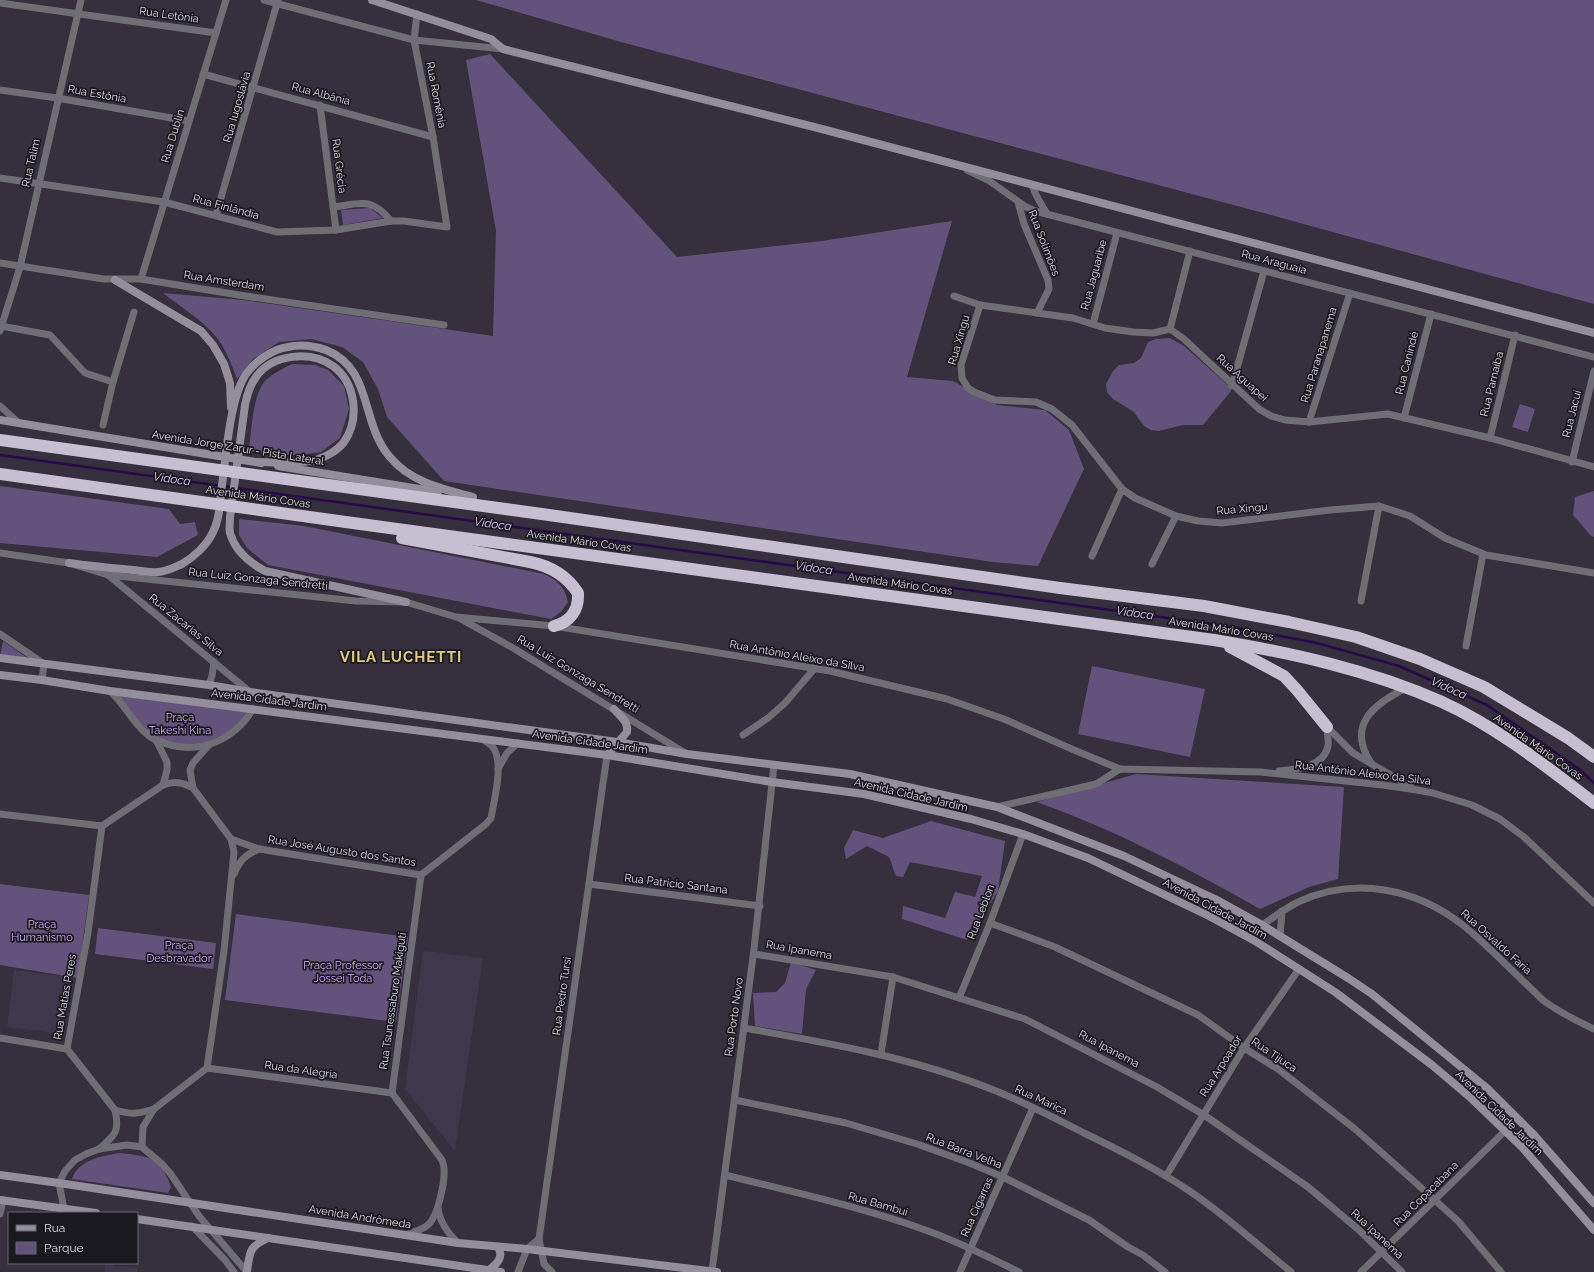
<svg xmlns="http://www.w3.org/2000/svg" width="1594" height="1272" viewBox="0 0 1594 1272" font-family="Raleway,sans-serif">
	<rect width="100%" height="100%" fill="#352f3e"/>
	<g fill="#3f374c">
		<path d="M423,951L483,958L455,1151L405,1089Z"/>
		<path d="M14,970L70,977L63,1034L7,1027Z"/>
		<path d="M105,1263H114V1266L138,1268L137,1272H104Z"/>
	</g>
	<g fill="#63537c">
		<path d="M476,0H1594V304L1282,218L621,42Z"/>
		<path d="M490,54L677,257L822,241L952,221L907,377L953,381L997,405L1045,410L1069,430L1084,469L1038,566L993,562L444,481L387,417L378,389L363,362L342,347L311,339L279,342L253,359L237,379C233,368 228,356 222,345C208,323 183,309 163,293L243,300L493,336L496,231L466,60Z"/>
		<path d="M370,208L383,218L343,225L341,210Z"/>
		<path d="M1170,338L1184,346L1231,388V391L1203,425H1183L1159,431L1151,430L1144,426L1134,412L1113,399L1107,392L1106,384L1113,371L1119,365L1134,363L1141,358L1148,342L1156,339Z"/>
		<path d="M292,364L315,365L328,370L344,386L349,409L340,438L321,452L301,455H277L249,451C251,433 253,394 265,381C273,373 282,369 292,364Z"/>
		<path d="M1520,404L1535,409L1528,432L1512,427Z"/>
		<path d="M0,486L169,509L180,524L195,522L198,535L157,557L0,543Z"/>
		<path d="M1594,491V537L1591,536L1573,515L1575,497Z"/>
		<path d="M239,519L304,526L544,574C558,581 564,586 568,602L561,612L551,619L268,565L247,548L239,535Z"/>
		<path d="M3,641L29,659L0,656Z"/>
		<path d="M1092,666L1205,689L1190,757L1078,734Z"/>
		<path d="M110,691L253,709L229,735L195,747L156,740Z"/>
		<path d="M1136,774L1344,787L1338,879L1309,887L1260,909C1188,868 1115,830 1037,802Z"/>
		<path d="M931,821L1005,841L998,891L967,940L902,919L903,906L945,918L955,892L975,897L982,876L910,862L903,877L896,876L889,857L867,846L846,859L844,848L853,830L883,838Z"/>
		<path d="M0,884L89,895L78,978L0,965Z"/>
		<path d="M236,914L408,937L396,1022L225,1000Z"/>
		<path d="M98,928L216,943L213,969L95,954Z"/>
		<path d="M791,962L816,970L806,989L802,1034L755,1026L753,993L776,992L785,983Z"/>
		<path d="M119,1153C148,1156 160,1156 171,1187L168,1193L72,1179C78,1160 102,1156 119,1153Z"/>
	</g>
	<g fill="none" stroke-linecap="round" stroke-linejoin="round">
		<path stroke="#2b084a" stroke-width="2.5" d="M0,455L1225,626L1313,642L1399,666L1487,705L1579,769L1594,783"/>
		<g stroke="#706e75" stroke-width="7">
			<path d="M264,0L414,40L503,49"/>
			<path d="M0,3L216,33"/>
			<path d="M203,74L433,137"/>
			<path d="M0,90L57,98L189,121"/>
			<path d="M320,105L336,230"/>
			<path d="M967,170L988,180L1026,207L1035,211L1594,357"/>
			<path d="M0,178L164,202L277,232L336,230L391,221H404L447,227L433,137L414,40L417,14"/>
			<path d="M1032,185L1036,195L1047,214"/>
			<path d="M1018,202L1024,224L1048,280L1049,289L1037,313"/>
			<path d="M333,207C361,204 371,196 391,221"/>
			<path d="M216,215L278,0"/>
			<path d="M0,263L104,279H141L245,296L444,325"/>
			<path d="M141,279L226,0"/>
			<path d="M954,296L980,305L1073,318L1105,328L1133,332L1153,333L1170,329L1184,339L1259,409L1271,416L1285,420L1309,422L1388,414L1490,438L1594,467"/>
			<path d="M980,305L961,365L962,378L968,388L974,392L995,400L1036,402L1052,409L1072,425L1122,489L1135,498L1176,516L1198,521L1222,523L1330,510L1379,506L1410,516L1445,538L1486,555L1594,573"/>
			<path d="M1093,324L1117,233"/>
			<path d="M1,326L50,335L85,373L113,382"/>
			<path d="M1170,329L1190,251"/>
			<path d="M0,331L20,267L81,0"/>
			<path d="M1232,386L1264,271"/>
			<path d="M0,406L19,423"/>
			<path d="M1404,418L1431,314"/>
			<path d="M1309,422L1350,293"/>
			<path d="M103,425L113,382L134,312"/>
			<path d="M1490,438L1515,335"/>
			<path d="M1572,462L1594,371"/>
			<path d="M0,553L69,563L108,575L356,601L406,602L456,617L554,626L830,671L947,699L1004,719L1074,750L1120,769"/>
			<path d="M1092,556L1122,489"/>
			<path d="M1152,564L1176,516"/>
			<path d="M108,575L250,692"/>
			<path d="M1361,601L1379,506"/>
			<path d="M459,618L513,648L685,753"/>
			<path d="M0,634L44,664L42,680"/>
			<path d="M1466,646L1483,554"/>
			<path d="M209,685L212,676L214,662"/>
			<path d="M110,691C125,704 132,723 148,735C153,740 160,741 167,744C201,755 235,739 253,709"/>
			<path d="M1327,727L1353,753L1411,787"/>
			<path d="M743,735L768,718L785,703L814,669"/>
			<path d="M1371,763C1346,725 1374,704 1406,688"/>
			<path d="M498,769L507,753L518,743"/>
			<path d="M1279,771C1297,769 1324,767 1328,746C1329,741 1327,733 1327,727"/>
			<path d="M163,785C174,781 182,782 193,788"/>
			<path d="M997,807L1096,784L1120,769L1261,772L1383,785L1417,790L1433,793L1472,805L1500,819L1524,837L1594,903"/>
			<path d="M0,814L102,826"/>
			<path d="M231,839L259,849L421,875"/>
			<path d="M234,874C240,860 245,855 259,849"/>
			<path d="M589,884L760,906"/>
			<path d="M990,923L1055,947L1198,1015L1244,1048L1278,1069L1355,1129L1407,1175L1458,1221L1501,1272"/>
			<path d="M1262,925C1274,917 1286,908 1298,902C1355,876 1416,888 1464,926C1485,943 1504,963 1524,982C1531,988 1537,995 1544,1001C1559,1012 1577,1021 1594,1029"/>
			<path d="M1280,936L1282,911"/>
			<path d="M754,954L893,977L1025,1019L1157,1087L1204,1115L1308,1187L1359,1230L1402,1272"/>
			<path d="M959,998L990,923L1023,834"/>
			<path d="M744,1028C829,1043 915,1058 996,1091C1026,1103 1055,1118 1084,1133C1121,1151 1157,1169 1191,1192C1226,1216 1258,1245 1291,1272"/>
			<path d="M0,1038L67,1049"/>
			<path d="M881,1054L893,977"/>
			<path d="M207,1068L392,1093"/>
			<path d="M735,1100L846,1123L917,1144L967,1162L1003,1177L1089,1220L1128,1247L1143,1255L1165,1272"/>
			<path d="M115,1110C132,1115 137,1114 154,1109"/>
			<path d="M142,1147L143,1127L154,1109L207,1068L224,951L234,852L231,839L193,788L190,770L193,763L209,745"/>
			<path d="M99,1149C115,1135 120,1132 115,1110L67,1049L88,933L102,826L163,785L167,770V762L156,740"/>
			<path d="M725,1175C793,1192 862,1207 928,1231C959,1242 989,1257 1019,1272"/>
			<path d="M1166,1176L1244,1048L1299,969"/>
			<path d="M438,1208C440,1223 448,1233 458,1243"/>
			<path d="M64,1209L59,1183L65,1171L75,1160L86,1154L99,1149L127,1145L142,1147L162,1164L170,1173L199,1216L247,1272"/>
			<path d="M0,1214L3,1200"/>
			<path d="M192,1226L225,1260L234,1272"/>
			<path d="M406,1235C413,1232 423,1230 429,1224C438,1215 445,1182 444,1169C444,1166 443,1163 442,1160L392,1093L421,875L486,824L491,818C494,800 505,761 492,746C490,744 487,742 484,740"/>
			<path d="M712,1271L754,949L774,765"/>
			<path d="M518,1272L527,1249L539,1239"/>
			<path d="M552,1272L544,1264L539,1239L607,755"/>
			<path d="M960,1272L1033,1108"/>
			<path d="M1361,1272L1505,1131"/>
		</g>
		<g stroke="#938e9b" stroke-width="8">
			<path d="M372,0L491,39L503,49L818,128L1594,333"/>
			<path d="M115,280L201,331L213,345L224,364L230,383L231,407"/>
			<path d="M0,420L261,463"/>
			<path d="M256,462C271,462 302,464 316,460C326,457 338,450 344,442C360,419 356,383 333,366C311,350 272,354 256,377C250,385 247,395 245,405L230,517C230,522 229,529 230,533C235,551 250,563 265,571L406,602"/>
			<path d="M278,466L438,492"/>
			<path d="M69,563C90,566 111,568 133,570C141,571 150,573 158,572C166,572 175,567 182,564C194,557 207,545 213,532C219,520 220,505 221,492C226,461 229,399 246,374C255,361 273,349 288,347C301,344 314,346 326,350C373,369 360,421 389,456C410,482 442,489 473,497"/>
			<path d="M0,658L209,685L250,692L617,742L687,754L850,774L997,807L1124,856L1217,900L1262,925L1348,978L1372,994L1488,1089L1533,1134L1594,1203"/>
			<path d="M0,675L42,680L110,691L607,755L772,782L864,794L971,819L1023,834L1088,858L1209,916L1255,941L1335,992L1432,1065L1471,1098L1521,1146L1594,1230"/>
			<path d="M607,755L627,732C629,722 620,716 614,709"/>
			<path d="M1521,1146L1533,1134"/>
			<path d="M0,1175L59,1183L458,1243L527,1249L717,1272"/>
			<path d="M0,1200L96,1213"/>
			<path d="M137,1219L501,1272"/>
			<path d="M247,1271C250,1251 249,1247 268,1238"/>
			<path d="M488,1271C495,1265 505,1258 498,1247"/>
		</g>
		<g stroke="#c6bfd2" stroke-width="12">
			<path d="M0,440L549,515L1060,588L1204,606L1289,622L1356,637L1420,659L1484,687L1568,738L1594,757"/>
			<path d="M0,474L353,523L1214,640C1292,653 1370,670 1442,702C1497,727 1547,767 1594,803"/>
			<path d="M402,538L530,562C550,566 567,576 578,593C579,610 570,622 554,626"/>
			<path d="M1230,647L1284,676L1297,690L1327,727"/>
		</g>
	</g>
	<g text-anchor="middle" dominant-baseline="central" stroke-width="3.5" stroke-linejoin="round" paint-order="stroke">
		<g font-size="11" fill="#dfdbe5" stroke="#1b1920">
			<text transform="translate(169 15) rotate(8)">Rua Letônia</text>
			<text transform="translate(97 94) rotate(10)">Rua Estônia</text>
			<text transform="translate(321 94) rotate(15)">Rua Albânia</text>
			<text transform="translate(436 95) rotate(79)">Rua Romênia</text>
			<text transform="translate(237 107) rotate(-74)">Rua Iugoslávia</text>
			<text transform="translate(173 136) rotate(-73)">Rua Dublin</text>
			<text transform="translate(31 163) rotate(-77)">Rua Talim</text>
			<text transform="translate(339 166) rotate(83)">Rua Grécia</text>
			<text transform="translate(226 207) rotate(15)">Rua Finlândia</text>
			<text transform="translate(1044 243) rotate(69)">Rua Solimões</text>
			<text transform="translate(1274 262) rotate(15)">Rua Araguaia</text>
			<text transform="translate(1094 275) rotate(-75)">Rua Jaguaribe</text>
			<text transform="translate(224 281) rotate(9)">Rua Amsterdam</text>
			<text transform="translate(959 340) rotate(-74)">Rua Xingu</text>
			<text transform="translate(1319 355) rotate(-73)">Rua Paranapanema</text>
			<text transform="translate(1407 363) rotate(-76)">Rua Canindé</text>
			<text transform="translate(1242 378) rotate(42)">Rua Aguapei</text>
			<text transform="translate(1492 384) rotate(-76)">Rua Parnaíba</text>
			<text transform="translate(1572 414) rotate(-76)">Rua Jacuí</text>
			<text transform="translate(238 448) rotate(9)">Avenida Jorge Zarur - Pista Lateral</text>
			<text transform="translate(258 497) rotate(8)">Avenida Mário Covas</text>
			<text transform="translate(1242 509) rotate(-5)">Rua Xingu</text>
			<text transform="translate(579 541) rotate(8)">Avenida Mário Covas</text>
			<text transform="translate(258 579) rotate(6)">Rua Luiz Gonzaga Sendretti</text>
			<text transform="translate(900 584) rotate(8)">Avenida Mário Covas</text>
			<text transform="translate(186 625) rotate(39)">Rua Zacarias Silva</text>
			<text transform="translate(1221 629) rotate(9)">Avenida Mário Covas</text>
			<text transform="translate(797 656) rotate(10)">Rua Antônio Aleixo da Silva</text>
			<text transform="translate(578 674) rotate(31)">Rua Luiz Gonzaga Sendretti</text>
			<text transform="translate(269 700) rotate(7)">Avenida Cidade Jardim</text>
			<text transform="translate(590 742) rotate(8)">Avenida Cidade Jardim</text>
			<text transform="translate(1538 747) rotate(35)">Avenida Mário Covas</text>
			<text transform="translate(1363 773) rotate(7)">Rua Antônio Aleixo da Silva</text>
			<text transform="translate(911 795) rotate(13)">Avenida Cidade Jardim</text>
			<text transform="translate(342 851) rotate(9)">Rua José Augusto dos Santos</text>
			<text transform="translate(676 884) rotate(7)">Rua Patrício Santana</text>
			<text transform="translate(1215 909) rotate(28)">Avenida Cidade Jardim</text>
			<text transform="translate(981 912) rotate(-69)">Rua Leblon</text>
			<text transform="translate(1496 942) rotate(42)">Rua Osvaldo Faria</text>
			<text transform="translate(799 950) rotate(10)">Rua Ipanema</text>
			<text transform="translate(562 996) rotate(-82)">Rua Pedro Tursi</text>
			<text transform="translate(65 997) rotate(-80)">Rua Matias Peres</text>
			<text transform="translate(393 1001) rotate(-82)">Rua Tsunessaburo Makiguti</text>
			<text transform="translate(734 1017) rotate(-82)">Rua Porto Novo</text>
			<text transform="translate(1109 1049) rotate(28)">Rua Ipanema</text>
			<text transform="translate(1274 1055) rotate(34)">Rua Tijuca</text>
			<text transform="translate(1221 1066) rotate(-58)">Rua Arpoador</text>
			<text transform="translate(301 1070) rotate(8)">Rua da Alegria</text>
			<text transform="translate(1041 1100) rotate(25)">Rua Marica</text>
			<text transform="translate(1499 1113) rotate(44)">Avenida Cidade Jardim</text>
			<text transform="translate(964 1151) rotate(21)">Rua Barra Velha</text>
			<text transform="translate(1426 1194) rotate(-45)">Rua Copacabana</text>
			<text transform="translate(878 1204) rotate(16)">Rua Bambui</text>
			<text transform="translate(977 1207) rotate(-66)">Rua Cigarras</text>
			<text transform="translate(360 1217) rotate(9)">Avenida Andrômeda</text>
			<text transform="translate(1377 1234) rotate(43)">Rua Ipanema</text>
		</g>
		<g font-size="11" fill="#cdadfc" stroke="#1b1920">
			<text x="180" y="717">Praça<tspan x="180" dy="13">Takeshi Kina</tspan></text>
			<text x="42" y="924">Praça<tspan x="42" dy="13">Humanismo</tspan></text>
			<text x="179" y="945">Praça<tspan x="179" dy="13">Desbravador</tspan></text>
			<text x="343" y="965">Praça Professor<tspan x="343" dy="13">Jossei Toda</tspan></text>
		</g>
		<g font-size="12" font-style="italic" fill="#dac4ff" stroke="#1b1920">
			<text transform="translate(172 479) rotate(8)">Vidoca</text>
			<text transform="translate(493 524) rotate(8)">Vidoca</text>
			<text transform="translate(814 568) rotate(8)">Vidoca</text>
			<text transform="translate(1135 613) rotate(8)">Vidoca</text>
			<text transform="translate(1449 688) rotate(24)">Vidoca</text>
		</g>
		<g font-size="15" font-weight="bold" letter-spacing="1" fill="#e3ca7e" stroke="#1b1920">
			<text x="401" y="657">VILA LUCHETTI</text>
		</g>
	</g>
	<rect x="8" y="1212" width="130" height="52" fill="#1b1920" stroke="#69676f"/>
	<rect x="16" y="1225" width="20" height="6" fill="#938e9b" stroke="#69676f"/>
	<text x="44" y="1232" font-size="12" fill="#dfdbe5">Rua</text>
	<rect x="16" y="1242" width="20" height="12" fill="#63537c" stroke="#69676f"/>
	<text x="44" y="1252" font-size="12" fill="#dfdbe5">Parque</text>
</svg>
